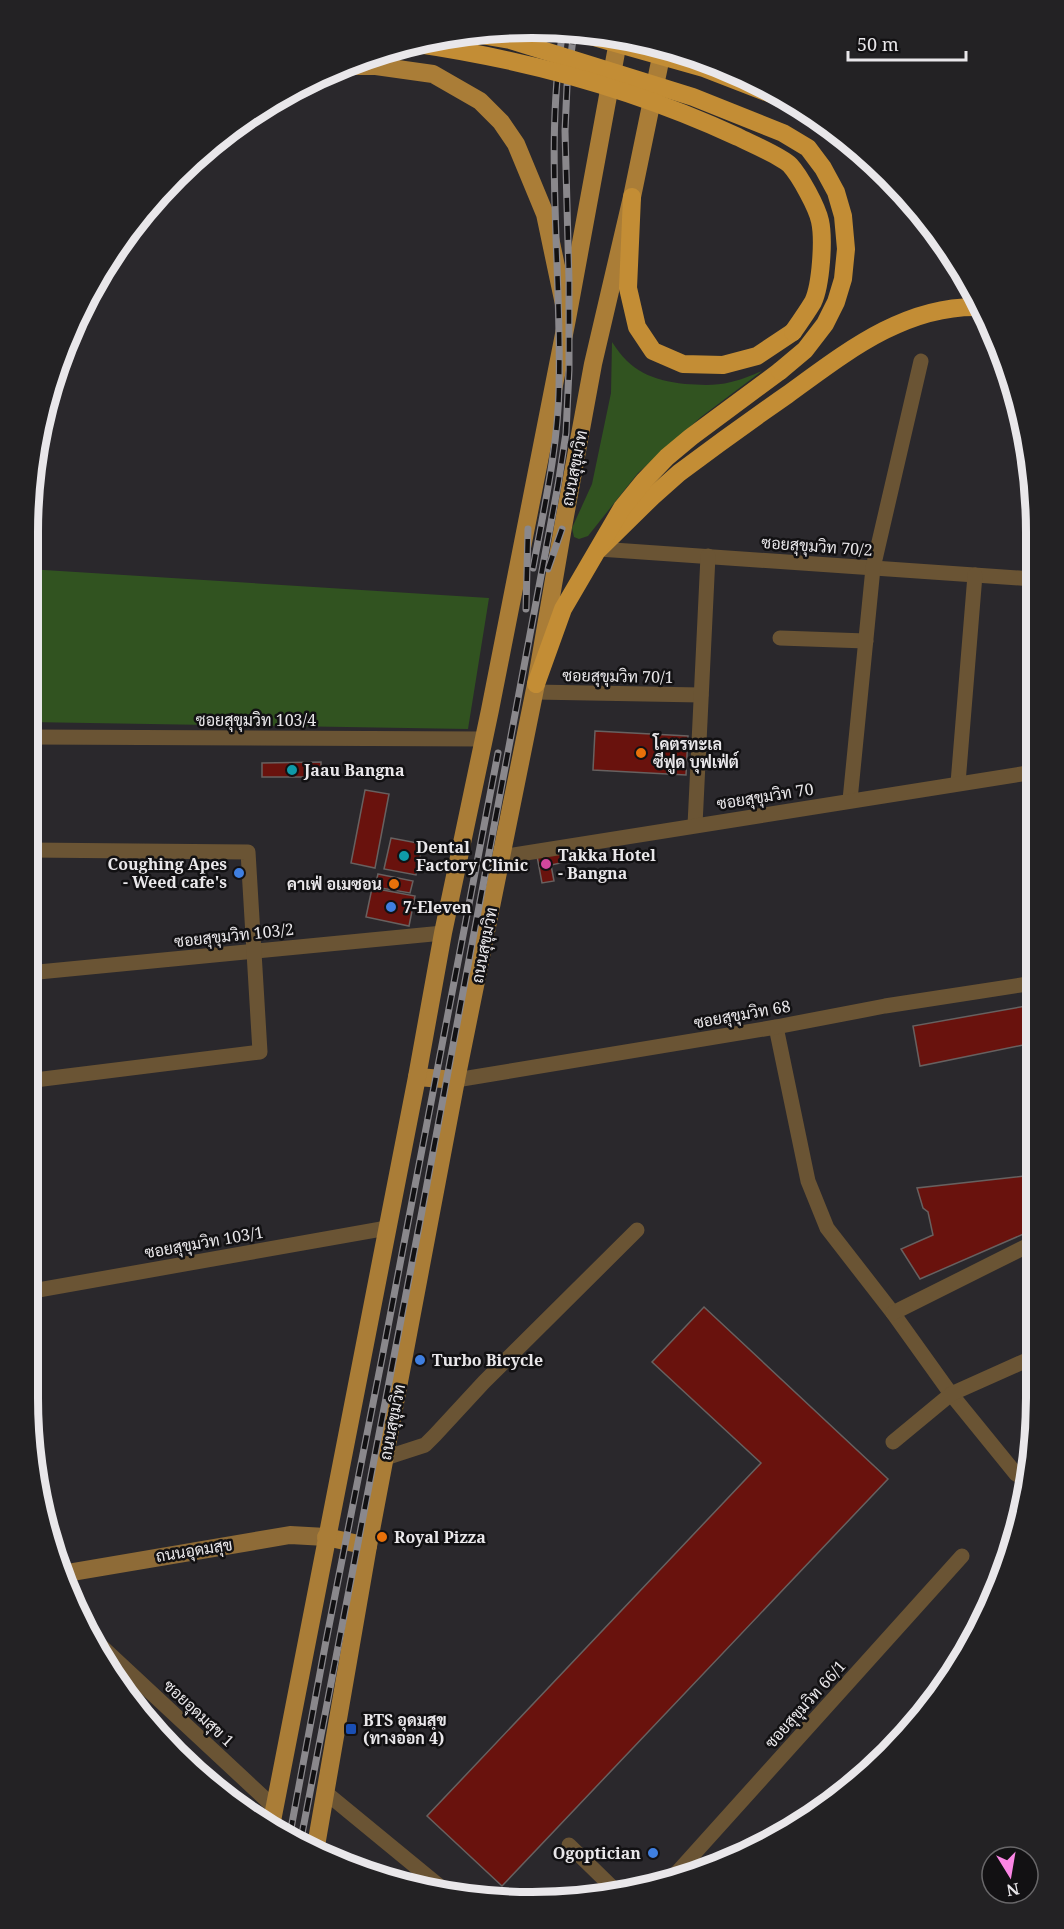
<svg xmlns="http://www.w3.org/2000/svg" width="1064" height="1929" viewBox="0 0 1064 1929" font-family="'Noto Serif',Sarabun,serif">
	<rect width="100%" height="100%" fill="#2a282c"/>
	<g fill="#315320">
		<path d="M612,342C631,372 652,380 685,384C701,385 716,386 731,382C741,380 752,375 762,371L701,417L638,473L588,536L579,539L574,537L572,528L592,484L611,393Z"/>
		<path d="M28,569L489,598L468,729L28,722Z"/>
	</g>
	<g fill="#69120d" stroke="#676160" stroke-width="1.5">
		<path d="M595,731L688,736L686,775L593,770Z"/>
		<path d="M321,762V777H262V763Z"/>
		<path d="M365,790L389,794L375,868L351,863Z"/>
		<path d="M391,838L423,844L416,875L384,869Z"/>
		<path d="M563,852L565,862L551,865L554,881L542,883L537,856Z"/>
		<path d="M378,874L413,881L410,893L375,887Z"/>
		<path d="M372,888L415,896L409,926L366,917Z"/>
		<path d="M1026,1006L1033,1043L920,1066L913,1026Z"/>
		<path d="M1033,1175L1035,1179V1229L920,1279L901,1249L933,1235L928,1212L923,1208L917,1188Z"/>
		<path d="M704,1307L888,1479L502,1886L427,1816L761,1463L652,1362Z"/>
	</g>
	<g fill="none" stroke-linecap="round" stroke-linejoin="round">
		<g stroke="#6a5434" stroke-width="15">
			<path d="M599,549L1033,579"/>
			<path d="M780,638L866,641"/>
			<path d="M534,692L701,695"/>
			<path d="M28,737L483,739"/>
			<path d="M958,783L975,575"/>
			<path d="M850,800L873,568L921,361"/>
			<path d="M695,825L708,556"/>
			<path d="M501,857L1034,772"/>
			<path d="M28,973L443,933"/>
			<path d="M776,1027L808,1181L827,1228L893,1313L951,1394L1016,1474L1023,1478L1027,1477"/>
			<path d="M456,1080L776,1027L885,1006L1034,983"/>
			<path d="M27,1081L260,1052L248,852L28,850"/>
			<path d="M27,1292L387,1228"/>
			<path d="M893,1313L1035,1242"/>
			<path d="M893,1442L951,1394L1036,1356"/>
			<path d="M385,1458L425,1445L435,1435L484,1382L637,1230"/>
			<path d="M100,1645L274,1807"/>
			<path d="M325,1792L443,1889"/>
			<path d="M569,1845L614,1889"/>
			<path d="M674,1876L962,1556"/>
		</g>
		<path stroke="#8e6b37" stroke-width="18" d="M61,1574L290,1535L326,1537"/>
		<g stroke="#aa7d37" stroke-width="18">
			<path d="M344,66H376L433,74L480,101L501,122L516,144L545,214L565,309"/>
			<path d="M417,1077L456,1080"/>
			<path d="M326,1537L368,1546"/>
			<path d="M271,1826L417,1077L443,933L490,710L567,319L619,36"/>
			<path d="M316,1846L368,1546L456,1080L536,684L563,527L593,364L632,197L663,47"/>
		</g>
		<g stroke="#c38d35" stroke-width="18">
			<path d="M632,197L628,288L637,327L653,351L683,364L723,365L757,356L793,332"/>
			<path d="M599,549L652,497L679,473C715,446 751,420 787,395C845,353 904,305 979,307"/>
			<path d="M536,684L563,609L622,508L644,481L667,457L691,437L780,371"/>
		</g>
		<g stroke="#8a888c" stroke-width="7">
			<g id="rail">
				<path d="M533,568C544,508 558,447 559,387C562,269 544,147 563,30"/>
				<path d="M548,569L562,529"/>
				<path d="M526,609L528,529"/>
				<path d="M290,1834L326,1641L382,1358L498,753"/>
				<path d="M301,1839L422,1211L558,485L566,433L569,370V280L565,131L567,86L574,31"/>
			</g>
		</g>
		<use href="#rail" stroke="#121113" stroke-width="4.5" stroke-dasharray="14" stroke-linecap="butt"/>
		<g stroke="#c38d35" stroke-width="18">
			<path d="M573,31L704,68L797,104"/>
			<path d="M469,33L510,40L693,97L783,133L808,148L823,168L836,192L843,216L846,249L843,279L836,302L825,324L805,350L780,371"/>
			<path d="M411,43C523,59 635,89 738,137C750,143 781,156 790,165C800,176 817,207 820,221C824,239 821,285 813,302C807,312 800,322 793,332"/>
		</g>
	</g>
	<g fill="#e8710a" stroke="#121113" stroke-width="2">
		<circle cx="641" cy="753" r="6"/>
		<circle cx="394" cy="884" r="6"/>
		<circle cx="382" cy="1537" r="6"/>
	</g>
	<g fill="#0f9aa8" stroke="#121113" stroke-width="2">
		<circle cx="292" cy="770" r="6"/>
		<circle cx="404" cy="856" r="6"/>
	</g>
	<circle fill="#d1479c" stroke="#121113" stroke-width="2" cx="546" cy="864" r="6"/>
	<g fill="#3f7fe0" stroke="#121113" stroke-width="2">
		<circle cx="239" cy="873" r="6"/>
		<circle cx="391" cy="907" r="6"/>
		<circle cx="420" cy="1360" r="6"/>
		<circle cx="653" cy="1853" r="6"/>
	</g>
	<rect fill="#1a4fb4" stroke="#121113" stroke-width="2" x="345" y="1723" width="12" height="12" rx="3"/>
	<g text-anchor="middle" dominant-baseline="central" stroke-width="5" stroke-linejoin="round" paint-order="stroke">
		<g font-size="16" fill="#e9e7ea" stroke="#121113">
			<text transform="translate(574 468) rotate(-79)">ถนนสุขุมวิท</text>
			<text transform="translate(817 546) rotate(4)">ซอยสุขุมวิท 70/2</text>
			<text transform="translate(618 676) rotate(1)">ซอยสุขุมวิท 70/1</text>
			<text x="256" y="720">ซอยสุขุมวิท 103/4</text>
			<text transform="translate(765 796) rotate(-9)">ซอยสุขุมวิท 70</text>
			<text transform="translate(234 935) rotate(-6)">ซอยสุขุมวิท 103/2</text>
			<text transform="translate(484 945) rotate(-79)">ถนนสุขุมวิท</text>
			<text transform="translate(742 1014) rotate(-10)">ซอยสุขุมวิท 68</text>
			<text transform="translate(204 1242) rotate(-10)">ซอยสุขุมวิท 103/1</text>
			<text transform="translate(392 1422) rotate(-79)">ถนนสุขุมวิท</text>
			<text transform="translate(194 1550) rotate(-9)">ถนนอุดมสุข</text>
			<text transform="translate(805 1704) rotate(-48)">ซอยสุขุมวิท 66/1</text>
			<text transform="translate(199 1713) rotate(43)">ซอยอุดมสุข 1</text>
		</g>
		<g font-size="16" font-weight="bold" fill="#e9e7ea" stroke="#121113" text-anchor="start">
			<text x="653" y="744">โคตรทะเล<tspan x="653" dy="18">ซีฟูด บุฟเฟ่ต์</tspan></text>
			<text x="304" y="770">Jaau Bangna</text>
			<text x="416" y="847">Dental<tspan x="416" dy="18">Factory Clinic</tspan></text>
			<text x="558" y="855">Takka Hotel<tspan x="558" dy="18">- Bangna</tspan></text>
			<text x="227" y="864" text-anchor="end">Coughing Apes<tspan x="227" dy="18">- Weed cafe's</tspan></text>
			<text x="382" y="884" text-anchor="end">คาเฟ่ อเมซอน</text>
			<text x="403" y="907">7-Eleven</text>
			<text x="432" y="1360">Turbo Bicycle</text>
			<text x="394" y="1537">Royal Pizza</text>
			<text x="363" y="1720">BTS อุดมสุข<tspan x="363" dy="18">(ทางออก 4)</tspan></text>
			<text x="641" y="1853" text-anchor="end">Ogoptician</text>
		</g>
	</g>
	<path d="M0 0H1064V1929H0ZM532 38H532A494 494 0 0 1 1026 532V1398A494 494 0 0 1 532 1892H532A494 494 0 0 1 38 1398V532A494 494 0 0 1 532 38Z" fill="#232224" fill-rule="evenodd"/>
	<path fill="none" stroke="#e9e7ea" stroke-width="8" d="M532 38H532A494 494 0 0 1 1026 532V1398A494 494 0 0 1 532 1892H532A494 494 0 0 1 38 1398V532A494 494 0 0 1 532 38Z"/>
	<g transform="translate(1010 1875) rotate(169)"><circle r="28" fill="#121113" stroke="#686769" stroke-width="1.5"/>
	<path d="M0-4.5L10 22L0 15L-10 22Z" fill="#fb86e5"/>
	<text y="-9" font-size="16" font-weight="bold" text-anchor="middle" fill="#e9e7ea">N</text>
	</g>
	<path d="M848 51v9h118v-9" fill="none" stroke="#e9e7ea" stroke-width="3"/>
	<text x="857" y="51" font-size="18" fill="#e9e7ea" stroke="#121113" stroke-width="4.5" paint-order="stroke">50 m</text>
</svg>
